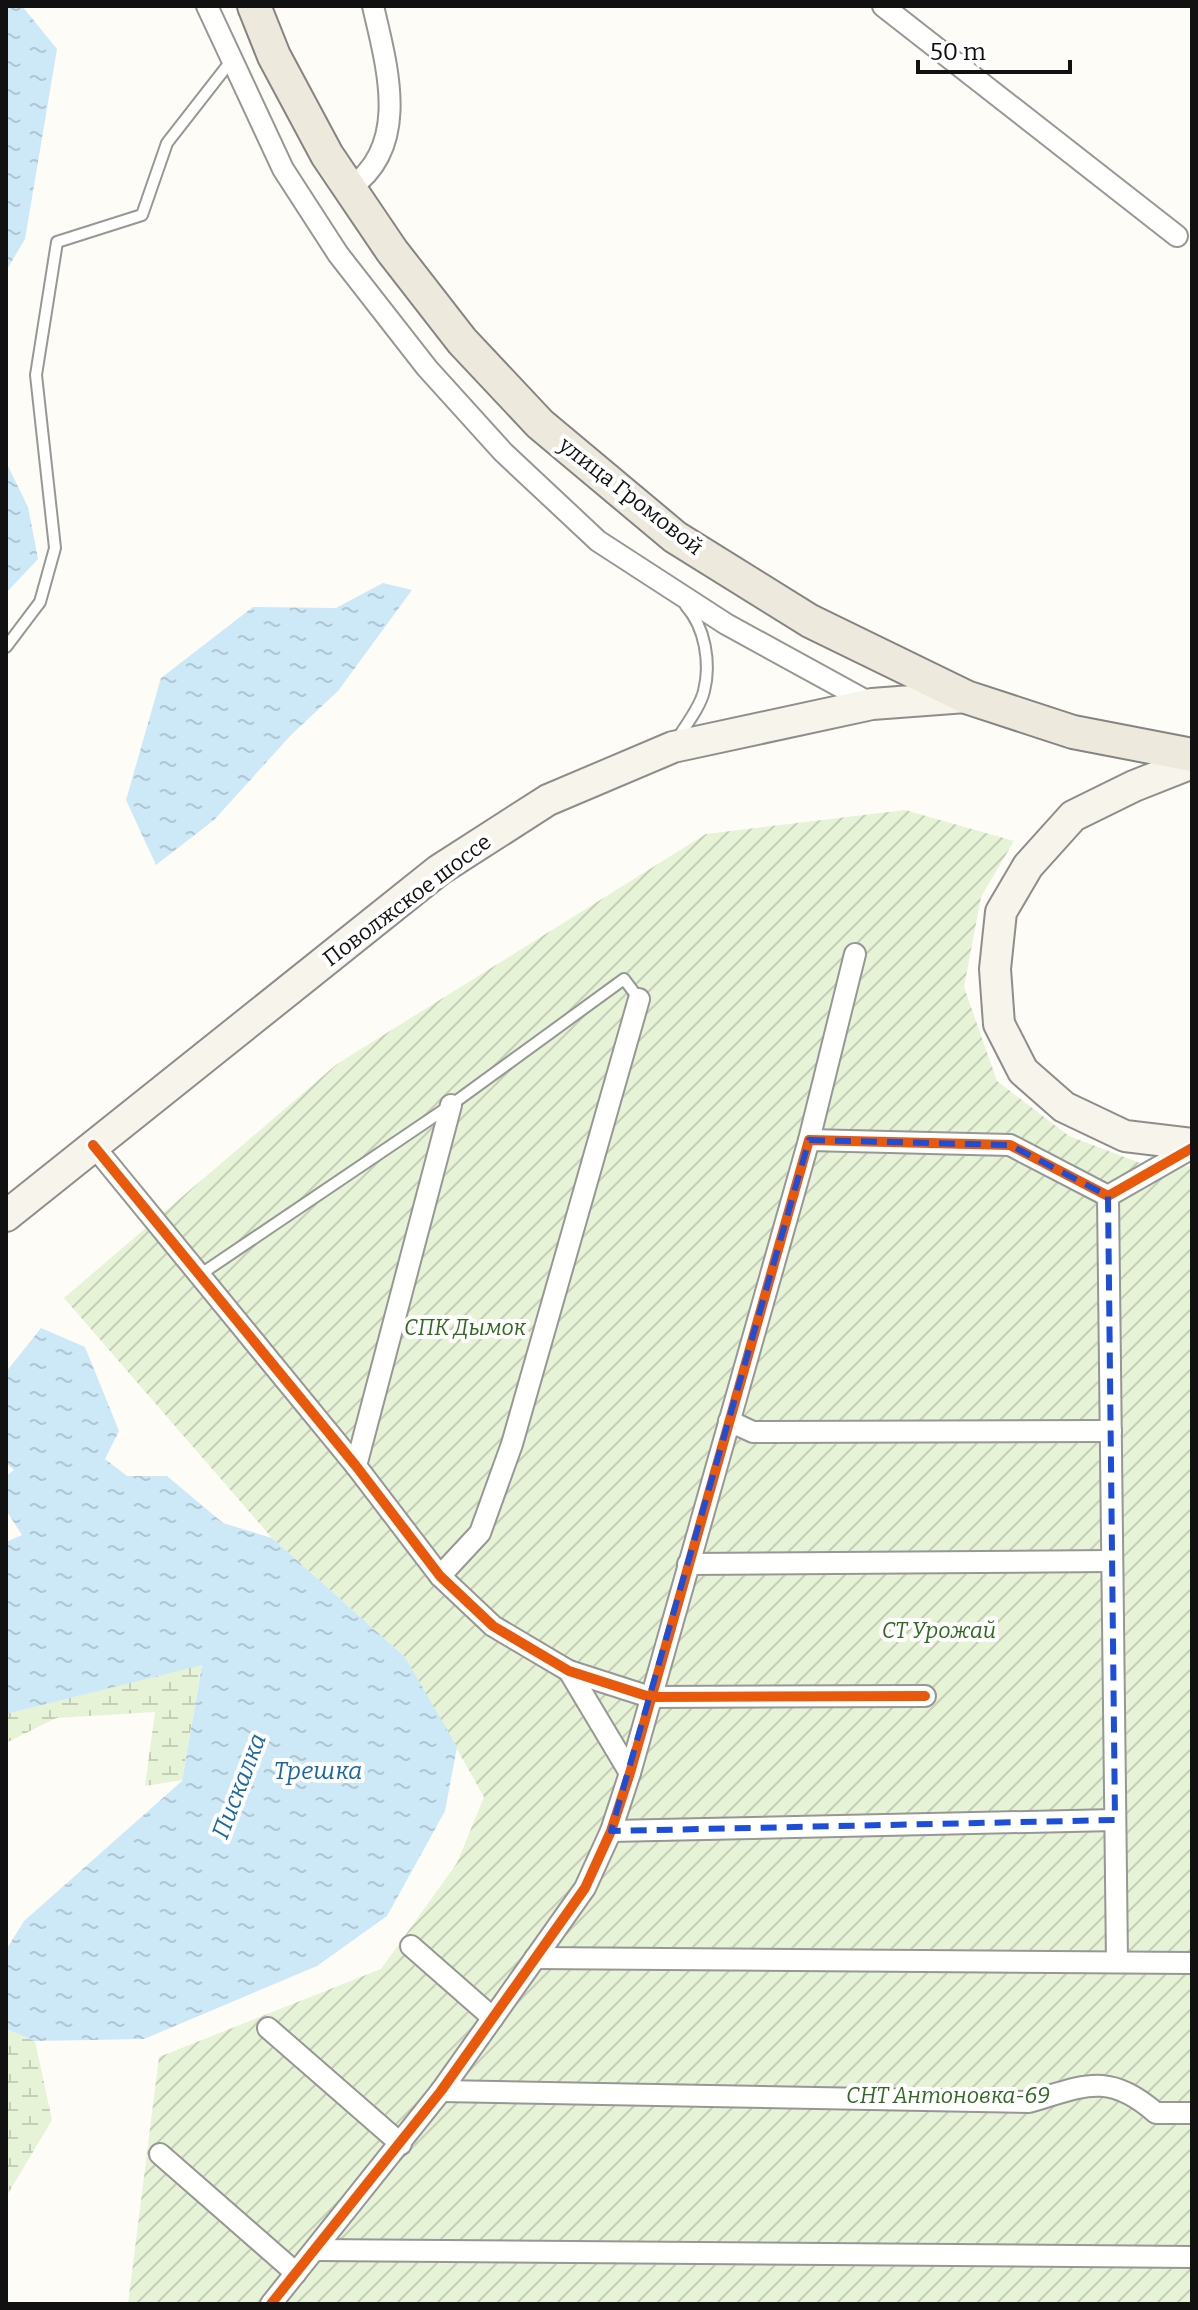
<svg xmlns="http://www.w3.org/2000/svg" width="1198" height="2310" viewBox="0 0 1198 2310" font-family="Bitter,serif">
	<defs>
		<pattern id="wetland-marsh" width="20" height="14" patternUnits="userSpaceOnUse" patternTransform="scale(2)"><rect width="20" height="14" fill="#e7f3d7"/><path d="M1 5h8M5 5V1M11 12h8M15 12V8" fill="none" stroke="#c5cfb8"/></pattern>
		<pattern id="garden-furrows" width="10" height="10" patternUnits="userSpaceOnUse" patternTransform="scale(2)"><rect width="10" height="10" fill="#e7f3d7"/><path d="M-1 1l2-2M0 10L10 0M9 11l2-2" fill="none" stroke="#c5cfb8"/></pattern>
		<pattern id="water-ripples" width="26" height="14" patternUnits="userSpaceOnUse" patternTransform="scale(2)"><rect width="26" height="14" fill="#cde8f7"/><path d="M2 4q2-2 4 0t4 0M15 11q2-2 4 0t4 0" fill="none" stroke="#afc6d3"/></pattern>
	</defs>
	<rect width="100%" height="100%" fill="#fdfcf7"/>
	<g fill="url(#wetland-marsh)">
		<path d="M202,1664L182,1780L145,1786L155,1712L56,1718L6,1743V1714Z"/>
		<path d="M6,2029L35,2041L52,2120L6,2197Z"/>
	</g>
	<path fill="url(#garden-furrows)" d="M905,810L1014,841L981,897L964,987L997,1081L1069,1136L1148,1166H1192V2304H128L159,2057L381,1969L457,1863L484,1797L405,1657L272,1538L64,1298L337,1064L706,834Z"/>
	<g fill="url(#water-ripples)">
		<path d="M6,6H22L57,49L25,239L6,271Z"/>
		<path d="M6,462L28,507L38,559L6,593Z"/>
		<path d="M383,583L412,590L338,691L291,735L214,820L156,865L126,800L161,678L253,607L336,608Z"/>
		<path d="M41,1328L85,1347L119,1431L105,1459L127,1476H167L223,1523L272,1538L405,1657L457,1747L445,1811L387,1916L317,1966L144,2039L35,2041L6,2029V1950L24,1921L182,1781L202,1665L6,1714V1542L22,1535L6,1510V1476L14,1470L6,1463V1372Z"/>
	</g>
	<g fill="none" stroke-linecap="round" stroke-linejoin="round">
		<g stroke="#979795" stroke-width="14">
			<g id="lane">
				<path d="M6,647L40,602L55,548L36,375L57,242L142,215L167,143L231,61"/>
				<path d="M676,741C685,726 700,708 704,691C711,663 705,627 686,606"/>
				<path d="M201,1274L451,1105L624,979L639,999"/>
			</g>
		</g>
		<g stroke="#979795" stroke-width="24">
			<g id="street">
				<path d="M207,6L283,169L338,254L427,368L503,452L598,541L726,624L872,704"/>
				<path d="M883,6L1177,236"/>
				<path d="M350,188C411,146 387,67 373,6"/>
				<path d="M809,1140L855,954"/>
				<path d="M93,1145L356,1466L440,1576L493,1626L569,1671L650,1697L925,1696"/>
				<path d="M1108,1196L1117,1962"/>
				<path d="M729,1421L753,1432L1111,1431"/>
				<path d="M356,1466L451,1105"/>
				<path d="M688,1564L1112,1561"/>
				<path d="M440,1576L480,1533L512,1444L639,999"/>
				<path d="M569,1671L630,1773"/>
				<path d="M611,1831L1115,1820"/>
				<path d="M411,1946L493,2018"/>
				<path d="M535,1958L1192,1963"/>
				<path d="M268,2028L401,2144"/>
				<path d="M441,2091L1029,2102C1084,2086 1108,2071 1156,2113H1192"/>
				<path d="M160,2154L296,2273"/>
				<path d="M315,2250L1192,2257"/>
				<path d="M271,2304L441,2091L585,1888L611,1831L630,1773L809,1140L1010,1145L1108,1196L1192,1148"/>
			</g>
		</g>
		<g stroke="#8e8d8b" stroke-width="34">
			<g id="secondary">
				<path d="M1192,763L1134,786L1073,816L1028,866L1001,912L995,969L999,1024L1023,1071L1064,1107L1125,1136L1192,1144"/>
				<path d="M6,1216L439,870L548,800L673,747L872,704L966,697"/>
			</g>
		</g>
		<g stroke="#858482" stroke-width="36">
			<path id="primary" d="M254,6L274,56L327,155L392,251L462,341L540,424L675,537L810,621L966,697L1073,732L1192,755"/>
		</g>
		<use href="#lane" stroke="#fffffe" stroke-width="10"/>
		<use href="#street" stroke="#fffffe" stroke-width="20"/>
		<use href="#secondary" stroke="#f6f4eb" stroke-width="30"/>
		<use href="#primary" stroke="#ede9dc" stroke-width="32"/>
		<g stroke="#fff" stroke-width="15">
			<g id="cycleway">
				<path d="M93,1145L356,1466L440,1576L493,1626L569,1671L650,1697L925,1696"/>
				<path d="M271,2304L441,2091L585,1888L611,1831L630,1773L809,1140L1010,1145L1108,1196L1192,1148"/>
			</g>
		</g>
		<use href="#cycleway" stroke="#e8590c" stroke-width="10"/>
	</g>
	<path fill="none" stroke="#1d4ed8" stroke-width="6" stroke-dasharray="16 10" stroke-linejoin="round" d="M809,1140L1010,1145L1108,1196L1115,1820L611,1831Z"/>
	<g text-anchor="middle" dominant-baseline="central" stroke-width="8" stroke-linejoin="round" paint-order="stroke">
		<g font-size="22" fill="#111" stroke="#fff">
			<text transform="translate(631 496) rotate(38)">улица Громовой</text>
			<text transform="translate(407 900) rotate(-37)">Поволжское шоссе</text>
		</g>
		<g font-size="22" font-style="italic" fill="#2f6b1f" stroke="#fff">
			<text x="465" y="1327">СПК Дымок</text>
			<text x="939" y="1630">СТ Урожай</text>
			<text x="948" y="2095">СНТ Антоновка-69</text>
		</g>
		<g font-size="24" font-style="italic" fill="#1768a6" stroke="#fff">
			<text x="318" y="1771">Трешка</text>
			<text transform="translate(239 1786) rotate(-69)">Пискалка</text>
		</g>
	</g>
	<rect width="1198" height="2310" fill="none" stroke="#111111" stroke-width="16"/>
	<path d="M918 60v12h152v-12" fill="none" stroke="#111111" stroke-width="4"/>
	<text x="930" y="60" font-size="24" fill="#111111" stroke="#ffffff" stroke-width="6" paint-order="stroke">50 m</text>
</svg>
